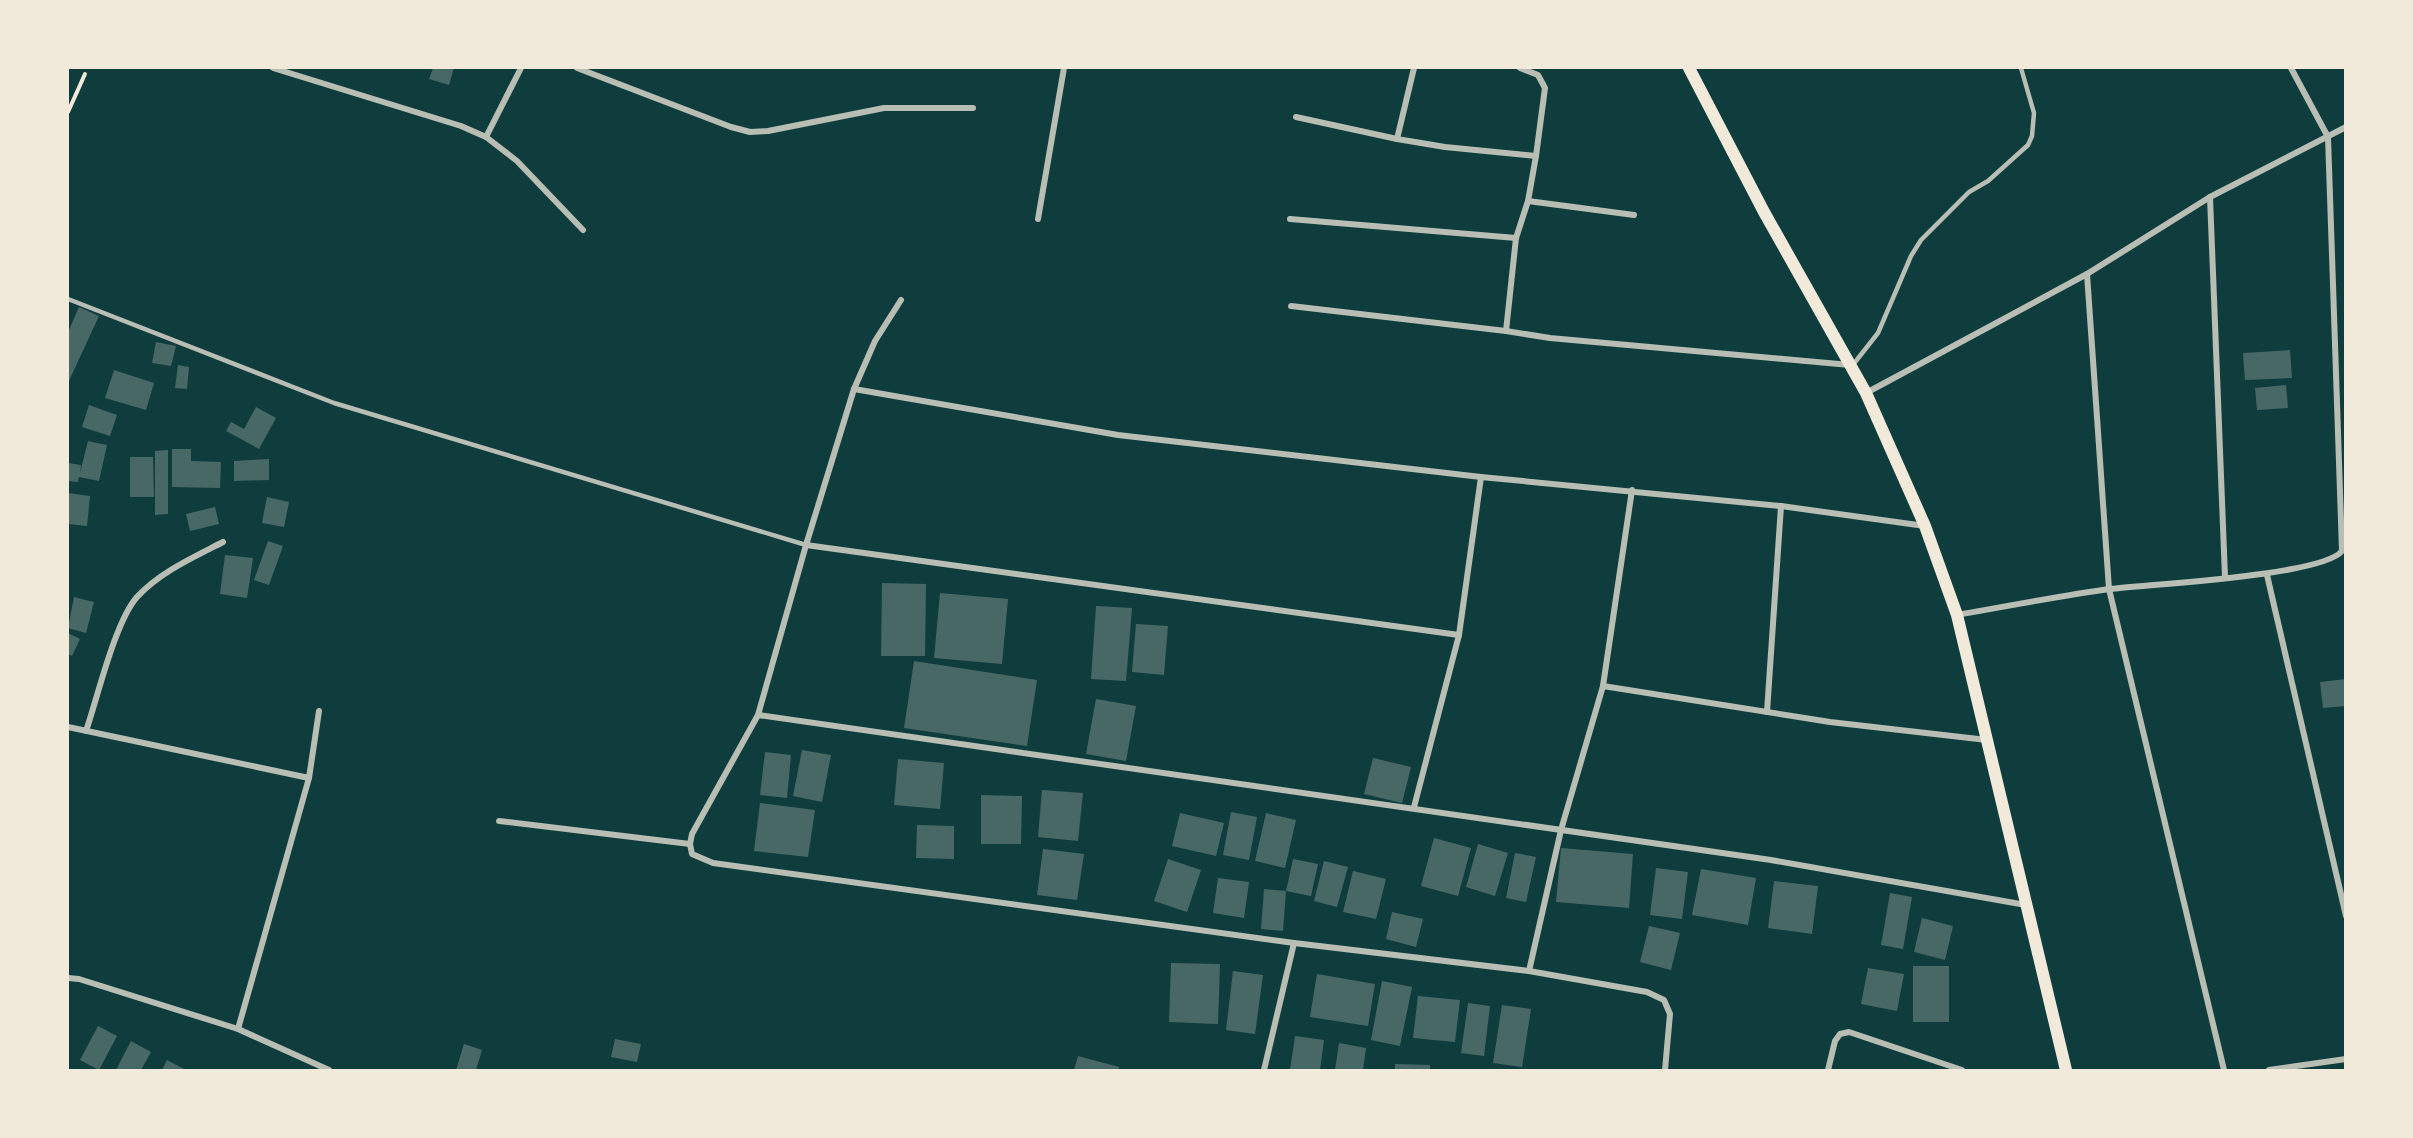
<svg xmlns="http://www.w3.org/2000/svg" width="2413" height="1138" viewBox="0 0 2413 1138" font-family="'Times New Roman',serif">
	<rect width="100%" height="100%" fill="#0f3d3e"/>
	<g fill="#486865">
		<path d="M433,68H454L449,85L429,79Z"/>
		<path d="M79,307L99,316L68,383V332Z"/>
		<path d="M156,342L176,346L171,366L152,363Z"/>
		<path d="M2290,350L2292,378L2245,380L2243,353Z"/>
		<path d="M178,365L189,367L187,389L175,388Z"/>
		<path d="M114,370L154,383L146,410L105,398Z"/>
		<path d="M2286,385L2288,408L2257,410L2255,388Z"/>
		<path d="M89,405L117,415L110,436L82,427Z"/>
		<path d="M256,407L276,418L259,449L226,431L231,422L244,429Z"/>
		<path d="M88,441L107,445L99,481L79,477L78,482L68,481V463L81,465L80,473Z"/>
		<path d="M172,449H191V461L221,462L220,488L172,487Z"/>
		<path d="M168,450V514L155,515V451Z"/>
		<path d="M130,457H153L154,497H130Z"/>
		<path d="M269,459V480L234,481V461Z"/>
		<path d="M68,493L90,496L87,526L68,524Z"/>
		<path d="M267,497L289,502L284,527L262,523Z"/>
		<path d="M215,507L219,524L190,531L186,514Z"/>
		<path d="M268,541L283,546L269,585L254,580Z"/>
		<path d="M225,555L253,558L247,598L220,594Z"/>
		<path d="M882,583L926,584L925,656H881Z"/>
		<path d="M940,593L1008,599L1002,664L934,658Z"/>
		<path d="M74,597L94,602L86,633L68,628Z"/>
		<path d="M1096,606L1132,608L1126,681L1091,679Z"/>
		<path d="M1136,624L1168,626L1164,675L1132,672Z"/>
		<path d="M68,633L80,639L72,656L68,654Z"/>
		<path d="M914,661L1037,680L1027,746L904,728Z"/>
		<path d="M2346,679V706L2323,708L2320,682Z"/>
		<path d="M1096,699L1136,706L1126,761L1086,754Z"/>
		<path d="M802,750L831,755L822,802L793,796Z"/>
		<path d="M765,752L791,755L787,798L760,795Z"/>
		<path d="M1373,758L1411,767L1402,803L1364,794Z"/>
		<path d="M898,759L944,763L940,809L894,805Z"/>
		<path d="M1042,790L1083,793L1078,841L1038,837Z"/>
		<path d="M981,795L1022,796L1021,844H981Z"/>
		<path d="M760,803L815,810L808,857L754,851Z"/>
		<path d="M1231,812L1257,817L1249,860L1223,855Z"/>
		<path d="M1180,813L1224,823L1216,856L1172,846Z"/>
		<path d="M1266,813L1296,820L1285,868L1255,861Z"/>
		<path d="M917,825L954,826V859L916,858Z"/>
		<path d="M1434,838L1471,848L1458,896L1421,886Z"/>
		<path d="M1478,844L1508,853L1495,896L1466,887Z"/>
		<path d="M1561,848L1633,854L1629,908L1556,902Z"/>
		<path d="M1043,849L1084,854L1077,900L1037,895Z"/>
		<path d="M1515,853L1536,857L1526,902L1506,898Z"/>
		<path d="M1168,859L1201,870L1187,912L1154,901Z"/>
		<path d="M1293,859L1318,864L1311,896L1286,891Z"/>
		<path d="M1324,861L1348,867L1337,907L1314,901Z"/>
		<path d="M1656,868L1688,872L1682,919L1650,915Z"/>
		<path d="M1701,869L1756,878L1748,925L1692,915Z"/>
		<path d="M1353,871L1386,879L1376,919L1343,912Z"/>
		<path d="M1218,878L1249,882L1244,918L1213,913Z"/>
		<path d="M1774,881L1818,886L1812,934L1768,928Z"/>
		<path d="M1264,889L1286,891L1283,931L1261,929Z"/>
		<path d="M1890,893L1912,897L1903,949L1881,945Z"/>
		<path d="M1392,912L1423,919L1416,947L1386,939Z"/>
		<path d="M1922,918L1953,926L1945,960L1914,952Z"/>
		<path d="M1649,926L1680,933L1671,970L1640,962Z"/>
		<path d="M1171,963L1220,964L1218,1024L1169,1022Z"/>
		<rect x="1913" y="966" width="36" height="56"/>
		<path d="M1868,968L1904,974L1897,1011L1861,1004Z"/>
		<path d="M1233,971L1263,975L1255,1034L1226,1030Z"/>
		<path d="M1317,974L1375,984L1368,1026L1310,1017Z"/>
		<path d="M1382,981L1412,987L1400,1046L1371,1040Z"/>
		<path d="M1418,996L1460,1000L1455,1042L1413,1038Z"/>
		<path d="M1468,1003L1490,1006L1484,1056L1461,1053Z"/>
		<path d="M1502,1005L1531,1009L1522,1067L1493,1063Z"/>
		<path d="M98,1026L117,1036L99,1070L80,1060Z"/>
		<path d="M1295,1036L1324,1040L1320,1070H1290Z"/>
		<path d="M615,1039L641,1044L637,1062L611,1057Z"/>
		<path d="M131,1041L151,1052L141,1070H116Z"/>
		<path d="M1339,1043L1366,1048L1363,1070H1335Z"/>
		<path d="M464,1044L482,1050L476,1070H456Z"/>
		<path d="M1078,1056L1119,1067L1118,1070H1074Z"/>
		<path d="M167,1060L186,1070H162Z"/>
		<path d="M1395,1064L1430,1065V1070H1395Z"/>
	</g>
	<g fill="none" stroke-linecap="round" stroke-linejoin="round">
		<path stroke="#f1e9da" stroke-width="4" d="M68,112L85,74"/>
		<g stroke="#b8beb3" stroke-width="4.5">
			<path d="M68,299L334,403L806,545"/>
			<path d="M1852,366L1878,333L1911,256L1921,240L1969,192L1988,181L2028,145L2032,136L2034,113L2021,68"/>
		</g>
		<g stroke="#b8beb3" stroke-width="6">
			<path d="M273,68L461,126L486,137L517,161L583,230"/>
			<path d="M577,68L731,127L750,132L768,131L884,108H973"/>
			<path d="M1414,68L1397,139L1445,147L1536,156L1528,201L1516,238L1506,331L1550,338L1850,365"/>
			<path d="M1520,68L1538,75L1545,88L1536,156"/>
			<path d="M1296,117L1397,139"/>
			<path d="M486,137L521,68"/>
			<path d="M2210,197L2225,577"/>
			<path d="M1528,201L1634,215"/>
			<path d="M1038,219L1064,68"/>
			<path d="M1290,219L1516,238"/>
			<path d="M2087,274L2109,589L2224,1070"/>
			<path d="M901,300L875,341L854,389L806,545L758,715L692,834L690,844L692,854L713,863L1294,943L1529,971"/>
			<path d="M1291,306L1506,331"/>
			<path d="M854,389L1118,435L1481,477L1781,506L1925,526"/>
			<path d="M1866,393L2087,274L2210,197L2346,127"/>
			<path d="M1632,490L1603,686L1561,830L1529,971L1647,992L1664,1000L1670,1014L1665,1070"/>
			<path d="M806,545L1459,635"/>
			<path d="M2267,575L2346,916"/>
			<path d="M1957,615C2008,606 2059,596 2110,589C2149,584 2322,576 2342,551L2328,137L2291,68"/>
			<path d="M1603,686L1830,722L1987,740"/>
			<path d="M1767,712L1781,506"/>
			<path d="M758,715L1771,860L2026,905"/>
			<path d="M68,727L309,778"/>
			<path d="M86,731C98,696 115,622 137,597C160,572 194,557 223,542"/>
			<path d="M1414,807L1459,635L1481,477"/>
			<path d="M499,821L690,844"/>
			<path d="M68,978L79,979L238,1029L329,1070"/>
			<path d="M238,1029L309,778L319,711"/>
			<path d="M1264,1070L1294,943"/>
			<path d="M1828,1070L1835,1041L1840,1034L1849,1032L1962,1070"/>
			<path d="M2269,1070L2346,1059"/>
		</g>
		<path stroke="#f1e9da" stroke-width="12" d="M1689,68L1764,212L1866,393L1925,526L1957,615L2066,1070"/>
	</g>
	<rect width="2413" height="1138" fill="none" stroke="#f1e9da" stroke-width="138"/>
</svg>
